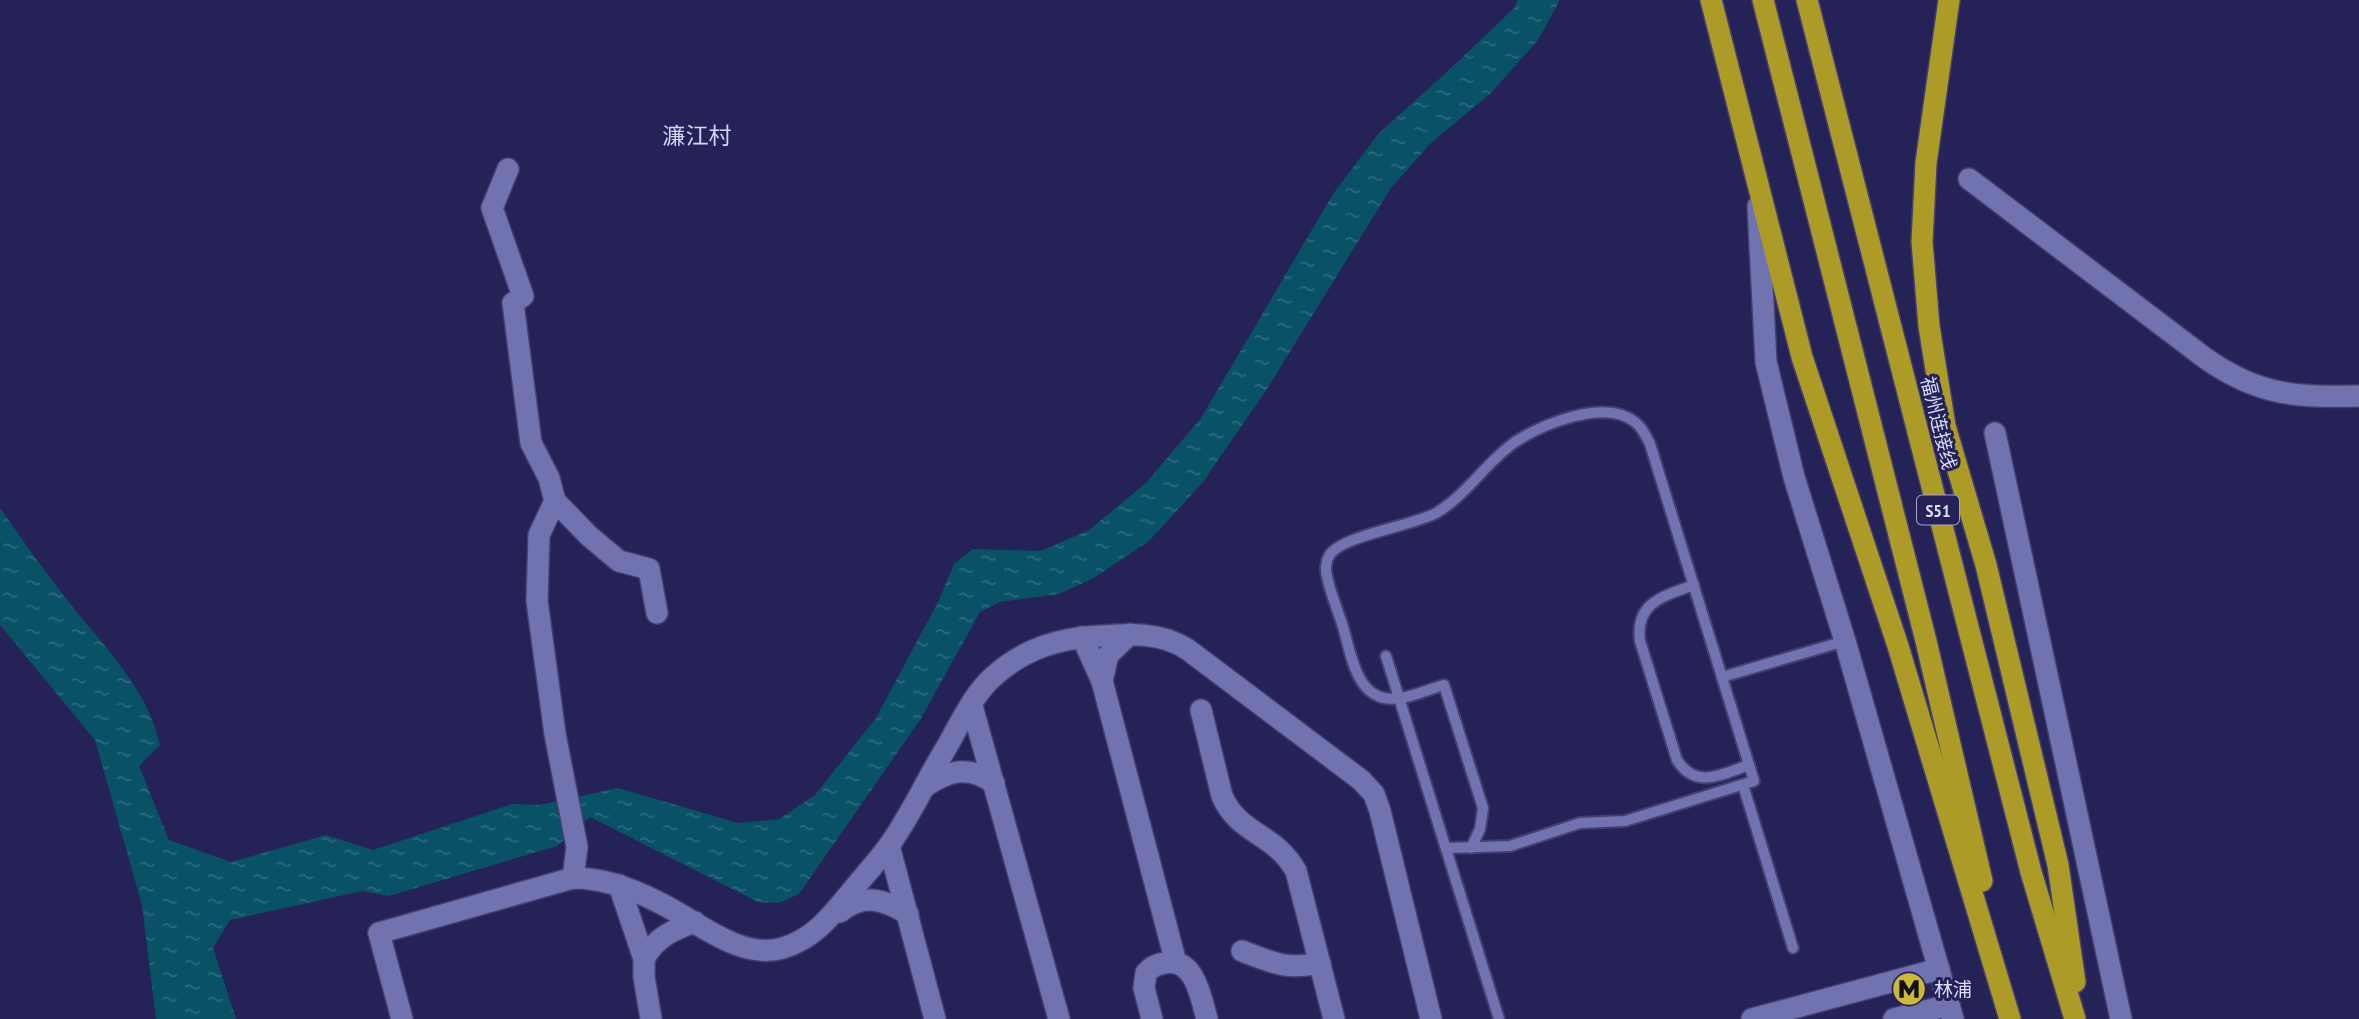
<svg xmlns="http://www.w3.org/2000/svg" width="2359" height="1019" viewBox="0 0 2359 1019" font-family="'PT Sans Narrow','Noto Sans SC',sans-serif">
	<defs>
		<pattern id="water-ripples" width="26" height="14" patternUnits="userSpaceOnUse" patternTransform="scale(1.75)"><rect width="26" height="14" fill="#095265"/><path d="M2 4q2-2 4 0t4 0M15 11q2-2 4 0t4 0" fill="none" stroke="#2c6a7c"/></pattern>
	</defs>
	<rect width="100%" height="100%" fill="#242257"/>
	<path fill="url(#water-ripples)" d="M1518,0H1560L1538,40L1491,93L1431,143L1391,188L1265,392L1203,482L1149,541L1092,579L1059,594L1000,602L980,612L920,720L799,894L779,903L758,902L590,817L557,846L389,896L362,891L230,920L213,948L236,1019H156L142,905L95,740L0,625V508C23,541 46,573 71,605C105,647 148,690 160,745L139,766L169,840L231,862L326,835L373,850L512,804L540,805L618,788L738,823L779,819L815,795L876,718L938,602L954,564L973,549L1041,551L1089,530L1146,483L1201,418L1333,194L1379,133L1447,72L1514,8Z"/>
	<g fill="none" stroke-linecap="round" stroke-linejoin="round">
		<g stroke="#453f6e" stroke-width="14">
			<g id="lane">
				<path d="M1694,585C1664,596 1635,602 1640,641L1677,760C1696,790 1722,774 1749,765"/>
				<path d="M1386,656L1499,1019"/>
				<path d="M1722,677L1845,641"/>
				<path d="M1743,785L1793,948"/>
				<path d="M1446,848L1510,846L1580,823L1625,821L1754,781L1650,444C1646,436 1642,427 1635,422C1605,398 1543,424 1515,442C1486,462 1467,495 1436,513C1413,526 1339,536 1329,556C1326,561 1325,570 1327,576C1330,593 1338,610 1343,627C1348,644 1352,667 1362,682C1366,688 1371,693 1378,696C1397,705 1425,690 1444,685L1483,808L1480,829L1471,848"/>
			</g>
		</g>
		<g stroke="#453f6e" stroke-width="24">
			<g id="street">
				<path d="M508,169L492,208L523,296L513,303L531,443L549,478L555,501L539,535L537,601L555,734L577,847L573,878"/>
				<path d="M555,501L589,536L619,561L649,569L657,613"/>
				<path d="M1082,637L1102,681L1176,963"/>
				<path d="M1102,681L1108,655L1130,634"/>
				<path d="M972,706L1059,1019"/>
				<path d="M1201,710L1222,796C1239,835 1275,833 1296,871L1334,1019"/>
				<path d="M924,787C950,770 968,765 994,783"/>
				<path d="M889,846L935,1019"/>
				<path d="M619,885L644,959V977L651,1019"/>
				<path d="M840,912C863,893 884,899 908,914"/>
				<path d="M379,933L573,878C603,878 631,888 658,902C696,920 740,961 783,948C815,938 831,916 851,892C863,877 877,862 888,847C909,818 924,785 942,755C958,729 971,696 994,676C1025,648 1060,638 1100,636C1132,634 1160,632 1187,649L1361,780L1374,794L1380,811L1431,1019"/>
				<path d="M1242,951C1274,963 1285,970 1320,963"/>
				<path d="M644,959C656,937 673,930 695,922"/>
				<path d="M1152,1019L1144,988L1146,973C1151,967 1157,964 1165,963C1195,957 1201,998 1207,1019"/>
			</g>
		</g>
		<g stroke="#453f6e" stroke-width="24">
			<g id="secondary">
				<path d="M1969,179L2205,358C2257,395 2297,398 2359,396"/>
				<path d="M1758,206L1766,362L1794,477L1845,641L1953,1019"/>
				<path d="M1995,433L2121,1019"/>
				<path d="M379,933L402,1019"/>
				<path d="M1752,1019L1939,969"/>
				<path d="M1894,1019L1949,1005"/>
			</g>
		</g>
		<g stroke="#453f6e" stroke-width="24">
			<g id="highway">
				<path d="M1711,0L1802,357L1898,646L2010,1019"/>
				<path d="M1763,0L1926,641L1982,881"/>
				<path d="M1807,0L2031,872L2075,1019"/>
				<path d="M1949,0L1926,163L1922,242L1929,326L1945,426L1986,565L2058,865L2075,982"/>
			</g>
		</g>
		<use href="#lane" stroke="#7073b0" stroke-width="10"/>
		<use href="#street" stroke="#7073b0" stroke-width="21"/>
		<use href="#secondary" stroke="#7073b0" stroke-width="21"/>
		<use href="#highway" stroke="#ac9c27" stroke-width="21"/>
	</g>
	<defs>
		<g id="metro-disc" transform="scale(1.75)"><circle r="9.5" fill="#ccb939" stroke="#242257"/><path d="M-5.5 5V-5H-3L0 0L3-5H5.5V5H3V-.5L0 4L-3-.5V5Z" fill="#111"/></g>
	</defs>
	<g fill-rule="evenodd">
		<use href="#metro-disc" x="1909" y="989"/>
	</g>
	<g text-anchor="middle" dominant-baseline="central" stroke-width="6" stroke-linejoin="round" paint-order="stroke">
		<rect fill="#242257" stroke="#a3a5cd" stroke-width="2" x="1917" y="495.5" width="42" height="29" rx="5"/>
		<g font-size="18" font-weight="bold" fill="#daddff">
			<text x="1938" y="510">S51</text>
		</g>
		<g font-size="19" fill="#daddff" stroke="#242257">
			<text transform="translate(1939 423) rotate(76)">福州连接线</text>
		</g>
		<g font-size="19" fill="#daddff" stroke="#242257" text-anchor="start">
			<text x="1934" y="989">林浦</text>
		</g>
		<g font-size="23" fill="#d2d6fe" stroke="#242257">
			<text x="697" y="135">濂江村</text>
		</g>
	</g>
</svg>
